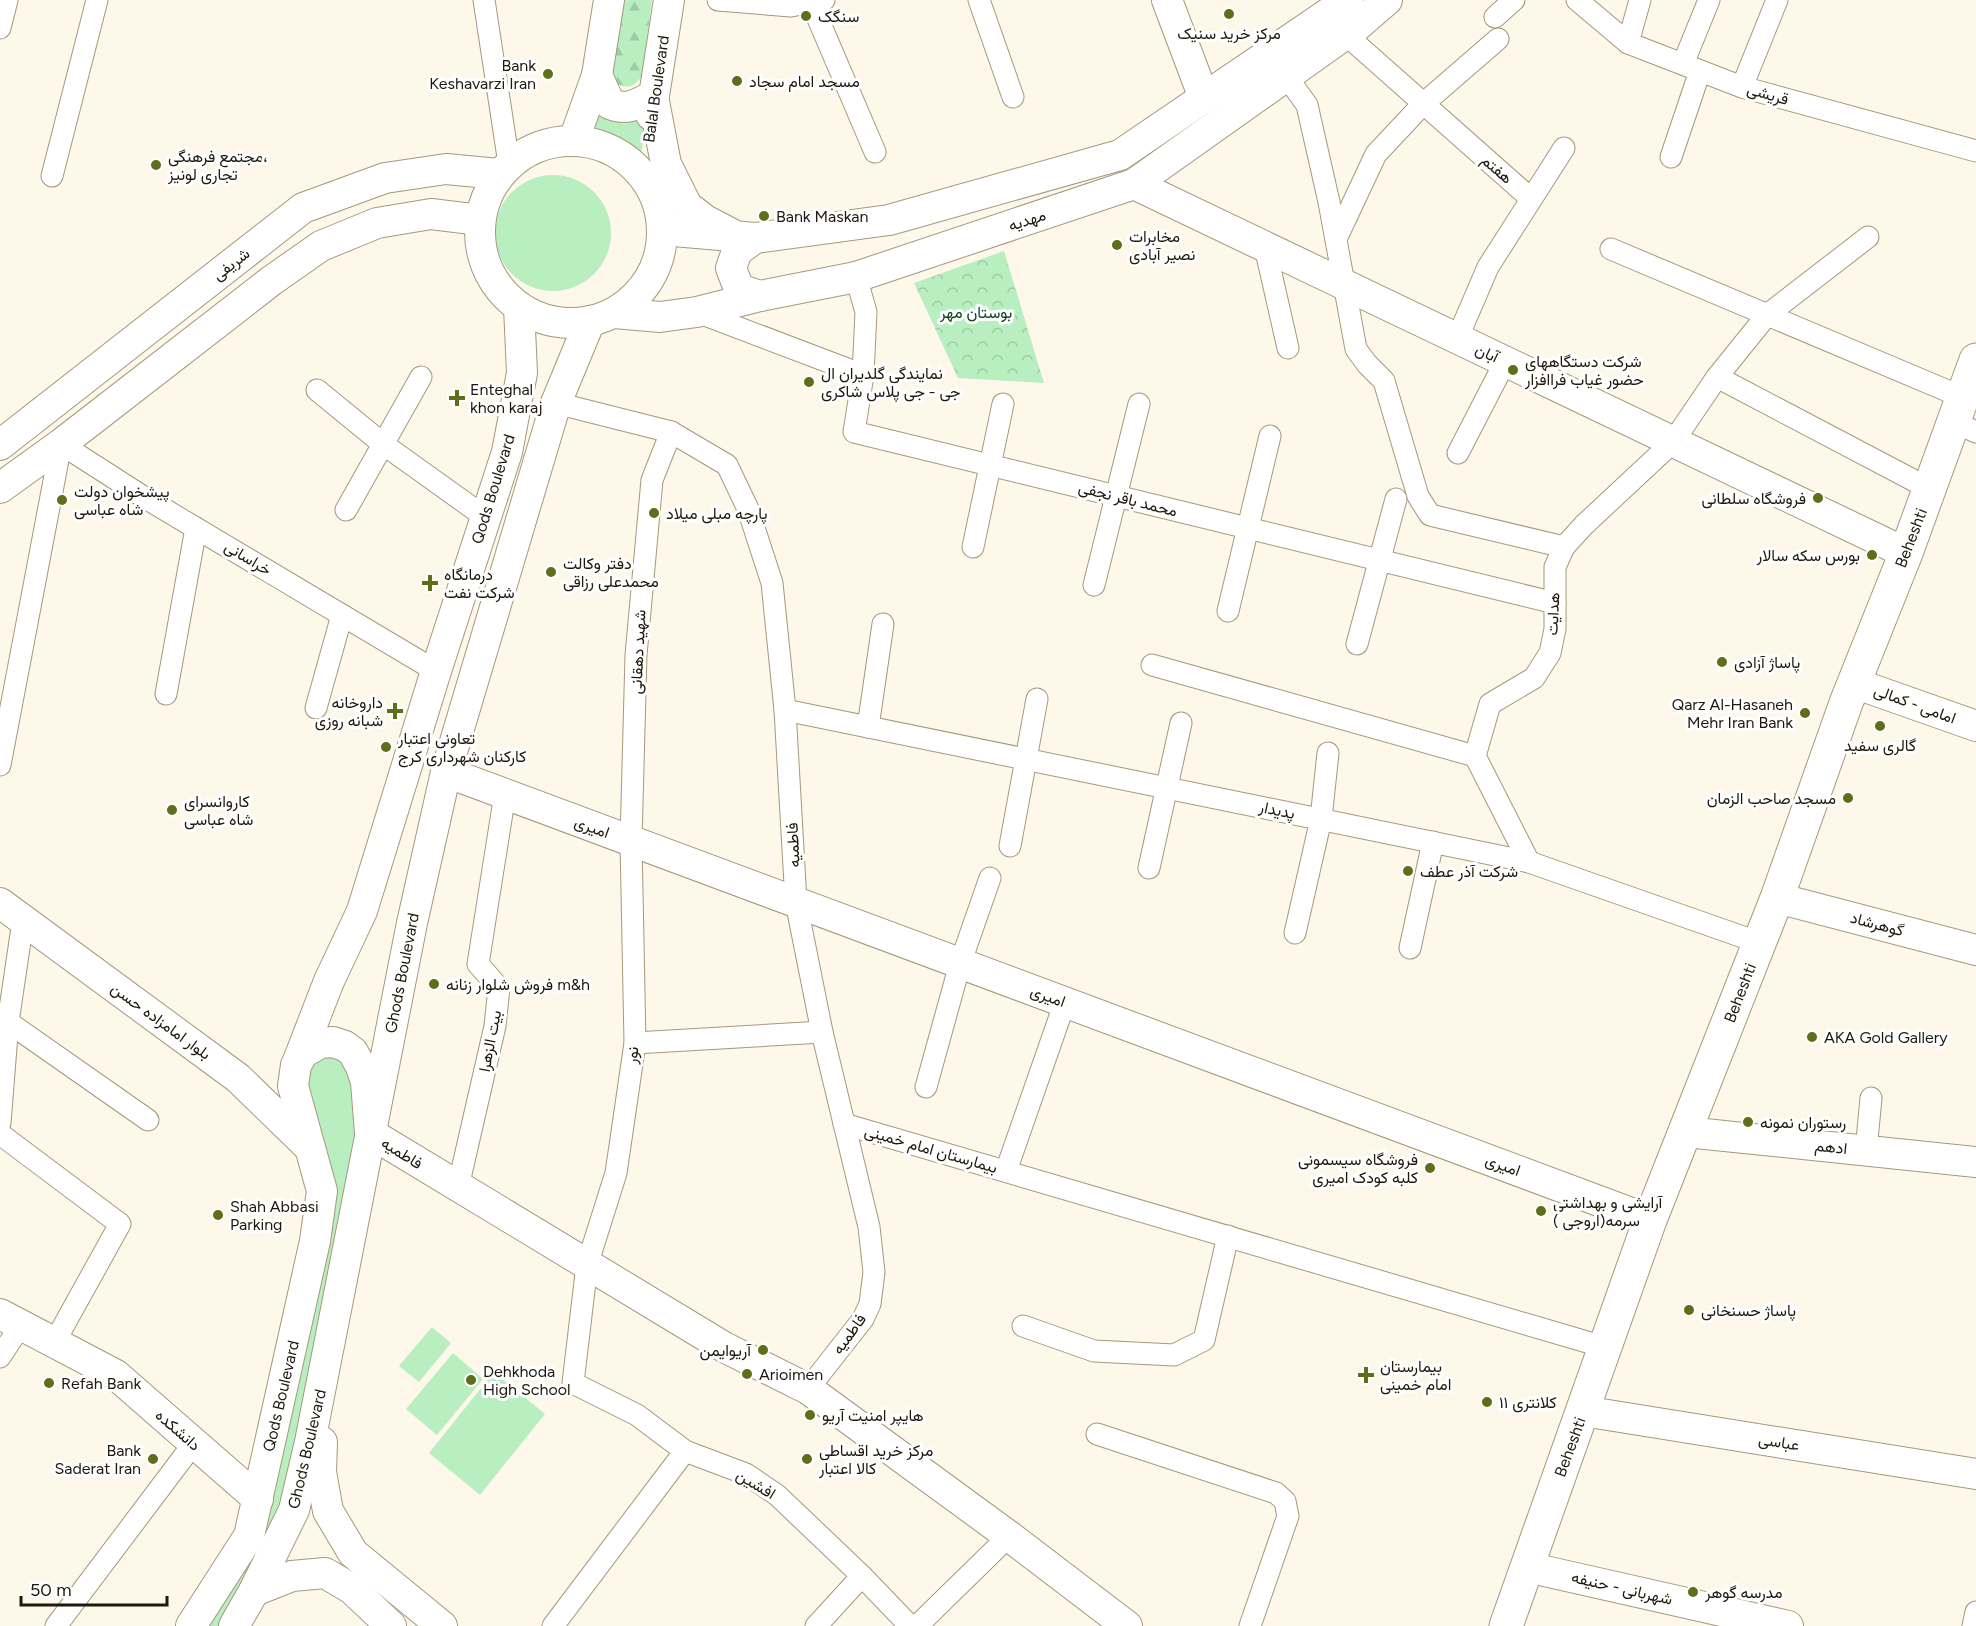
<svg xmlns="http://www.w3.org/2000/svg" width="1976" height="1626" viewBox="0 0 1976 1626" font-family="Figtree,Vazirmatn,sans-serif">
	<defs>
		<pattern id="forest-firs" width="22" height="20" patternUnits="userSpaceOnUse" patternTransform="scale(1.5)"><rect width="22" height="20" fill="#b8eec0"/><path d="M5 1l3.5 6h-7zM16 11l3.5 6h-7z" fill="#9ecba4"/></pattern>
		<pattern id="park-crowns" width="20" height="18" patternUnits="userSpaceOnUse" patternTransform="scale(1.5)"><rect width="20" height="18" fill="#b8eec0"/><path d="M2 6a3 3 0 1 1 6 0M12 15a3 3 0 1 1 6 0" fill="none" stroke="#9ecba4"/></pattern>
	</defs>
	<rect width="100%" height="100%" fill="#fef8eb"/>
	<g fill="#b8eec0">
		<path d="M598,90L648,105L640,164C623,146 605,138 581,135Z"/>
		<circle cx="553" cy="233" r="58"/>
		<path d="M330,1055L345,1061L363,1120L285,1512L219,1626H200L257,1540L325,1219L305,1079L314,1061Z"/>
		<path d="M432,1327L451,1343L419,1382L399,1366Z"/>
		<path d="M453,1353L483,1379L437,1435L406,1409Z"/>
		<path d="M494,1372L545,1414L480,1495L429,1453Z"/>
	</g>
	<path fill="url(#forest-firs)" d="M621,0H652L642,76C634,88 625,90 613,81L612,72Z"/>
	<path fill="url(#park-crowns)" d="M1004,251L1044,383L958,378L914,283Z"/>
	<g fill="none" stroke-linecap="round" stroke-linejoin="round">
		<g stroke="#a6987a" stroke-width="23">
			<g id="street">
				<path d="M484,0L509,164"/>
				<path d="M718,0L791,6L824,0"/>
				<path d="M810,0L875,152"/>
				<path d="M979,0L1013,97"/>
				<path d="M1577,0L1628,43L1742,87L1976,151"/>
				<path d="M1495,17L1514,0"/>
				<path d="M0,28L7,0"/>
				<path d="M1345,34L1530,198"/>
				<path d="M1628,43L1640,0"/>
				<path d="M1683,64L1709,0"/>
				<path d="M1286,76L1307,105L1329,202L1356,349L1367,364L1384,381L1418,496L1430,515L1564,547"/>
				<path d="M1742,87L1777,0"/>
				<path d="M1671,157L1700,71"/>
				<path d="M52,176L97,0"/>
				<path d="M1336,239L1376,154L1423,104L1498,39"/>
				<path d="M1265,247L1288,348"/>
				<path d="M1611,249L1962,397"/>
				<path d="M856,277L866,312L863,375L854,432L1555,603"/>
				<path d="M697,312L863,375"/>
				<path d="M1457,339L1488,267L1564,148"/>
				<path d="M1717,377L1930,489"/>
				<path d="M317,390L383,444L485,517"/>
				<path d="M556,403L671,432L727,465L748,509L772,583L785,710L796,902L822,1032L869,1227L874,1272L870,1304L863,1319L808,1389"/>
				<path d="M1954,422L1976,432"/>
				<path d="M671,432L652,480L636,655L631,841L635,1043L616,1173L587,1265L573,1383L637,1415L685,1451L746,1474L777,1495L862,1576L910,1626"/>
				<path d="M1458,453L1505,362"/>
				<path d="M346,510L421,377"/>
				<path d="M973,547L1003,404"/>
				<path d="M1094,585L1139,404"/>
				<path d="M1228,611L1270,436"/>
				<path d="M1357,644L1396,499"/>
				<path d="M1152,665L1475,756"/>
				<path d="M166,694L196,528"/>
				<path d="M316,708L342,615"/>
				<path d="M785,710L1529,862L1760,943"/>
				<path d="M868,727L883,624"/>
				<path d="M0,765L61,444L142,496L436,671"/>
				<path d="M1010,846L1037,699"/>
				<path d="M1529,862L1475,756L1490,704L1534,678L1550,653L1555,629V567L1564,547L1584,525L1673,442L1717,377L1767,315L1868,237"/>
				<path d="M1149,868L1181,723"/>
				<path d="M1295,933L1321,819L1328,753"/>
				<path d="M1410,948L1433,842"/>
				<path d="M8,1022L148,1120"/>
				<path d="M635,1043L822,1032"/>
				<path d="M926,1087L960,964L990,878"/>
				<path d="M0,1123L8,1022L23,921"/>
				<path d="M844,1124L1604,1347"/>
				<path d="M0,1134L120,1224L54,1343"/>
				<path d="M1866,1151L1871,1098"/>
				<path d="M1006,1171L1065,1002"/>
				<path d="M458,1187L495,1026L499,988L478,964L505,794"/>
				<path d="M1023,1326L1094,1351L1174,1355L1204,1340L1228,1236"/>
				<path d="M0,1357L21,1325"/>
				<path d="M1097,1434L1276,1493L1285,1501L1288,1516L1250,1626"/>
				<path d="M56,1626L194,1443"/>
				<path d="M553,1626L685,1451"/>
				<path d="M816,1626L862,1576"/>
				<path d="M917,1626L1009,1536"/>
				<path d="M1973,1626L1976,1612"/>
			</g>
		</g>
		<g stroke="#a6987a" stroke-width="32">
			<g id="secondary">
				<path d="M1167,0L1204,98"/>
				<path d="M597,75L610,104C628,111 637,104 653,96L666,164L687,206L705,220L730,233"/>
				<path d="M651,115L669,0"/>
				<path d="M574,140L597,75L609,0"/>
				<circle cx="571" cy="232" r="91"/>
				<path d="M1134,184L1906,553"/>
				<path d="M662,230L755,238L889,220L1120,155L1348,0"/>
				<path d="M755,238L737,251L731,268L739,289L760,296"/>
				<path d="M614,313L660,317L697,312L760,296L856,277L1134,184L1357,26L1387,0"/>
				<path d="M0,445L303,208L385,178L446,169L499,174"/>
				<path d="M0,488L61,444L271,281L321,246L377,223L431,214L480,220"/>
				<path d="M1854,683L1976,726"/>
				<path d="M446,772L1650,1220"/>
				<path d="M1777,898L1976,950"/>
				<path d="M0,903L238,1078L308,1146"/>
				<path d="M298,1061L329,981L362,911L436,671L507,452L522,373L519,307"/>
				<path d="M1686,1132L1976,1162"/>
				<path d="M0,1314L116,1375L258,1499"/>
				<path d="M1583,1411L1976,1474"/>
				<path d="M322,1442L321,1472L328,1511L353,1553L442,1626"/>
				<path d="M1527,1567L1788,1626"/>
				<path d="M254,1591L292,1576L325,1573L352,1589L391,1626"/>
				<path d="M191,1626L249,1536L315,1241L322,1191L293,1086L296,1065L303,1053L320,1043L333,1042L345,1046L353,1052L361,1067L366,1082L370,1133L724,1347L808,1389L1009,1536L1127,1626"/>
				<path d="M234,1626L254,1591L294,1510L310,1442L412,923L446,772L556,403L590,321"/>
			</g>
		</g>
		<g stroke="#a6987a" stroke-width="35">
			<path id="primary" d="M1506,1626L1650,1220L1777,898L1846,703L1906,553L1976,360"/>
		</g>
		<use href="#street" stroke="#fff" stroke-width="21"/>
		<use href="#secondary" stroke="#fff" stroke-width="30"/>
		<use href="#primary" stroke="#fff" stroke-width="33"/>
	</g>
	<g fill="#5e6e19" stroke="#fff" stroke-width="2">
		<circle cx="1229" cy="14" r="6"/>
		<circle cx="806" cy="16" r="6"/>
		<circle cx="548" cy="74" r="6"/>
		<circle cx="737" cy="81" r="6"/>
		<circle cx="156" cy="165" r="6"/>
		<circle cx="764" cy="216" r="6"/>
		<circle cx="1117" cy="245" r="6"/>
		<circle cx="1513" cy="370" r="6"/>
		<circle cx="809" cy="382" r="6"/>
		<path d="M454 389h6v6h6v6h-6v6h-6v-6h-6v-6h6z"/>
		<circle cx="1818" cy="498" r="6"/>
		<circle cx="62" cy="500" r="6"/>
		<circle cx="654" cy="513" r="6"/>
		<circle cx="1872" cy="555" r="6"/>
		<circle cx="551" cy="572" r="6"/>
		<path d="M427 574h6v6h6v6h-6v6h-6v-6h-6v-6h6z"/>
		<circle cx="1722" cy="662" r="6"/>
		<path d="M392 702h6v6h6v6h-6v6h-6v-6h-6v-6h6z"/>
		<circle cx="1805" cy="713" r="6"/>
		<circle cx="1880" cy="726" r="6"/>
		<circle cx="386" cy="747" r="6"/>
		<circle cx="1848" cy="798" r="6"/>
		<circle cx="172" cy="810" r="6"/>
		<circle cx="1408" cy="871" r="6"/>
		<circle cx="434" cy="984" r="6"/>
		<circle cx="1812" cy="1037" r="6"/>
		<circle cx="1748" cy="1122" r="6"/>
		<circle cx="1430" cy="1168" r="6"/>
		<circle cx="1541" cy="1211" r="6"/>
		<circle cx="218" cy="1215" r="6"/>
		<circle cx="1689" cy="1310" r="6"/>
		<circle cx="763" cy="1350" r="6"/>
		<circle cx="747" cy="1374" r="6"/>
		<path d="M1363 1366h6v6h6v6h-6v6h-6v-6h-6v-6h6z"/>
		<circle cx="471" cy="1380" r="6"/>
		<circle cx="49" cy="1383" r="6"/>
		<circle cx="1487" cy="1402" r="6"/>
		<circle cx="810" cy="1415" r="6"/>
		<circle cx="153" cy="1459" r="6"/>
		<circle cx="807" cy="1459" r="6"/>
		<circle cx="1693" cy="1592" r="6"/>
	</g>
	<g text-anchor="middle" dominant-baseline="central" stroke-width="6" stroke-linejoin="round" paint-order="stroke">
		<g font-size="16" fill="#1e180d" stroke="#fff" text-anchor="start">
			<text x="818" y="16">سنگک</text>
			<text x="1229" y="33" text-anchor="middle">مرکز خرید سنیک</text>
			<text x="536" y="65" text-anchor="end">Bank<tspan x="536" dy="18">Keshavarzi Iran</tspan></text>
			<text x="749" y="81">مسجد امام سجاد</text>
			<text x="168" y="156">مجتمع فرهنگی،<tspan x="168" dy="18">تجاری لونیز</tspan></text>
			<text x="776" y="216">Bank Maskan</text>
			<text x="1129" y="236">مخابرات<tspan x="1129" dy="18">نصیر آبادی</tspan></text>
			<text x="1525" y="361">شرکت دستگاههای<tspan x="1525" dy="18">حضور غیاب فراافزار</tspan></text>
			<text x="821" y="373">نمایندگی گلدیران ال<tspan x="821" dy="18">جی - جی پلاس شاکری</tspan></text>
			<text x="470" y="389">Enteghal<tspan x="470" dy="18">khon karaj</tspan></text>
			<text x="74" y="491">پیشخوان دولت<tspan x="74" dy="18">شاه عباسی</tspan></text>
			<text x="1806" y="498" text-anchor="end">فروشگاه سلطانی</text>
			<text x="666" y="513">پارچه مبلی میلاد</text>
			<text x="1860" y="555" text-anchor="end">بورس سکه سالار</text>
			<text x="563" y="563">دفتر وکالت<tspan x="563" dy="18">محمدعلی رزاقی</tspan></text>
			<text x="444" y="574">درمانگاه<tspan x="444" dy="18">شرکت نفت</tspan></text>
			<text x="1734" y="662">پاساژ آزادی</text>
			<text x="383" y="702" text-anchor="end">داروخانه<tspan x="383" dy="18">شبانه روزی</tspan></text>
			<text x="1793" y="704" text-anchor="end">Qarz Al-Hasaneh<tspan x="1793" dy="18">Mehr Iran Bank</tspan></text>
			<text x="398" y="738">تعاونی اعتبار<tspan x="398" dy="18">کارکنان شهرداری کرج</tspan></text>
			<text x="1880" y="745" text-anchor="middle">گالری سفید</text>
			<text x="1836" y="798" text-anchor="end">مسجد صاحب الزمان</text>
			<text x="184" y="801">کاروانسرای<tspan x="184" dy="18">شاه عباسی</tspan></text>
			<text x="1420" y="871">شرکت آذر عطف</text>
			<text x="446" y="984">فروش شلوار زنانه m&amp;h</text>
			<text x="1824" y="1037">AKA Gold Gallery</text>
			<text x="1760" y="1122">رستوران نمونه</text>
			<text x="1418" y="1159" text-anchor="end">فروشگاه سیسمونی<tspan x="1418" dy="18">کلبه کودک امیری</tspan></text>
			<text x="1553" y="1202">آرایشی و بهداشتی<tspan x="1553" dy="18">سرمه(اروجی )</tspan></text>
			<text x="230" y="1206">Shah Abbasi<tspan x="230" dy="18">Parking</tspan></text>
			<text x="1701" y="1310">پاساژ حسنخانی</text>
			<text x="751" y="1350" text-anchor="end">آریوایمن</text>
			<text x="1380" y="1366">بیمارستان<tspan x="1380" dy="18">امام خمینی</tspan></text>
			<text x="483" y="1371">Dehkhoda<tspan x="483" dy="18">High School</tspan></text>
			<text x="759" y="1374">Arioimen</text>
			<text x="61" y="1383">Refah Bank</text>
			<text x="1499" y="1402">کلانتری ۱۱</text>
			<text x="822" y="1415">هایپر امنیت آریو</text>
			<text x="141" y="1450" text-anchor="end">Bank<tspan x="141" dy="18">Saderat Iran</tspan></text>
			<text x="819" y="1450">مرکز خرید اقساطی<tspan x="819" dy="18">کالا اعتبار</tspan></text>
			<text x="1705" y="1592">مدرسه گوهر</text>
		</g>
		<g font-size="16" fill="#1e180d" stroke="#fff">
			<text transform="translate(656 89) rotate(-82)">Balal Boulevard</text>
			<text transform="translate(1768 94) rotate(16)">قریشی</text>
			<text transform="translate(1497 169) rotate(41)">هفتم</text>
			<text transform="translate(1027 220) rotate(-18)">مهدیه</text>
			<text transform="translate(231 264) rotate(-38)">شریفی</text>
			<text transform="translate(1487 353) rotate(25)">آبان</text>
			<text transform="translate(493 489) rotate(-73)">Qods Boulevard</text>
			<text transform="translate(1128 499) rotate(14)">محمد باقر نجفی</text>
			<text transform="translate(1911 538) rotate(-69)">Beheshti</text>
			<text transform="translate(248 558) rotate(31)">خراسانی</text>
			<text transform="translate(1553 614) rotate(-87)">هدایت</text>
			<text transform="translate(638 652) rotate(-87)">شهید دهقانی</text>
			<text transform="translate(1915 704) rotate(20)">امامی - کمالی</text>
			<text transform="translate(1277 810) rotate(12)">پدیدار</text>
			<text transform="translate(592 827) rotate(20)">امیری</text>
			<text transform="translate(793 845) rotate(-93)">فاطمیه</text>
			<text transform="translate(1877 924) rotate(15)">گوهرشاد</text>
			<text transform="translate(402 973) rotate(-79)">Ghods Boulevard</text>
			<text transform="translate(1740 993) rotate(-69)">Beheshti</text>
			<text transform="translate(1048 996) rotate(20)">امیری</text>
			<text transform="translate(161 1021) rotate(36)">بلوار امامزاده حسن</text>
			<text transform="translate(490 1041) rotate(-79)">بیت الزهرا</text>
			<text transform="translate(632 1055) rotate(-83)">نور</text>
			<text transform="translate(1831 1147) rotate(6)">ادهم</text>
			<text transform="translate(931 1149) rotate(16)">بیمارستان امام خمینی</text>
			<text transform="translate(402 1153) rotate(32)">فاطمیه</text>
			<text transform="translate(1503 1165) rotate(20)">امیری</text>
			<text transform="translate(849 1334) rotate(-54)">فاطمیه</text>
			<text transform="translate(281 1396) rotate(-77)">Qods Boulevard</text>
			<text transform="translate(178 1430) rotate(41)">دانشکده</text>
			<text transform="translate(1779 1442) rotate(9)">عباسی</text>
			<text transform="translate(1570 1447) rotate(-70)">Beheshti</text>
			<text transform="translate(307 1449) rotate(-77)">Ghods Boulevard</text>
			<text transform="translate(756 1484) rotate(31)">افشین</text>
			<text transform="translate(1622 1588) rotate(13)">شهربانی - حنیفه</text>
		</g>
		<g font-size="16" fill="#0e421c" stroke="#fff">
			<text x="976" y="312">بوستان مهر</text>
		</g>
	</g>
	<path d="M21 1596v9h146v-9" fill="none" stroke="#1e180d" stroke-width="3"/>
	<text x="30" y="1596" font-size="18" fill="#1e180d" stroke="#ffffff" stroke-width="4.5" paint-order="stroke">50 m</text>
</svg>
